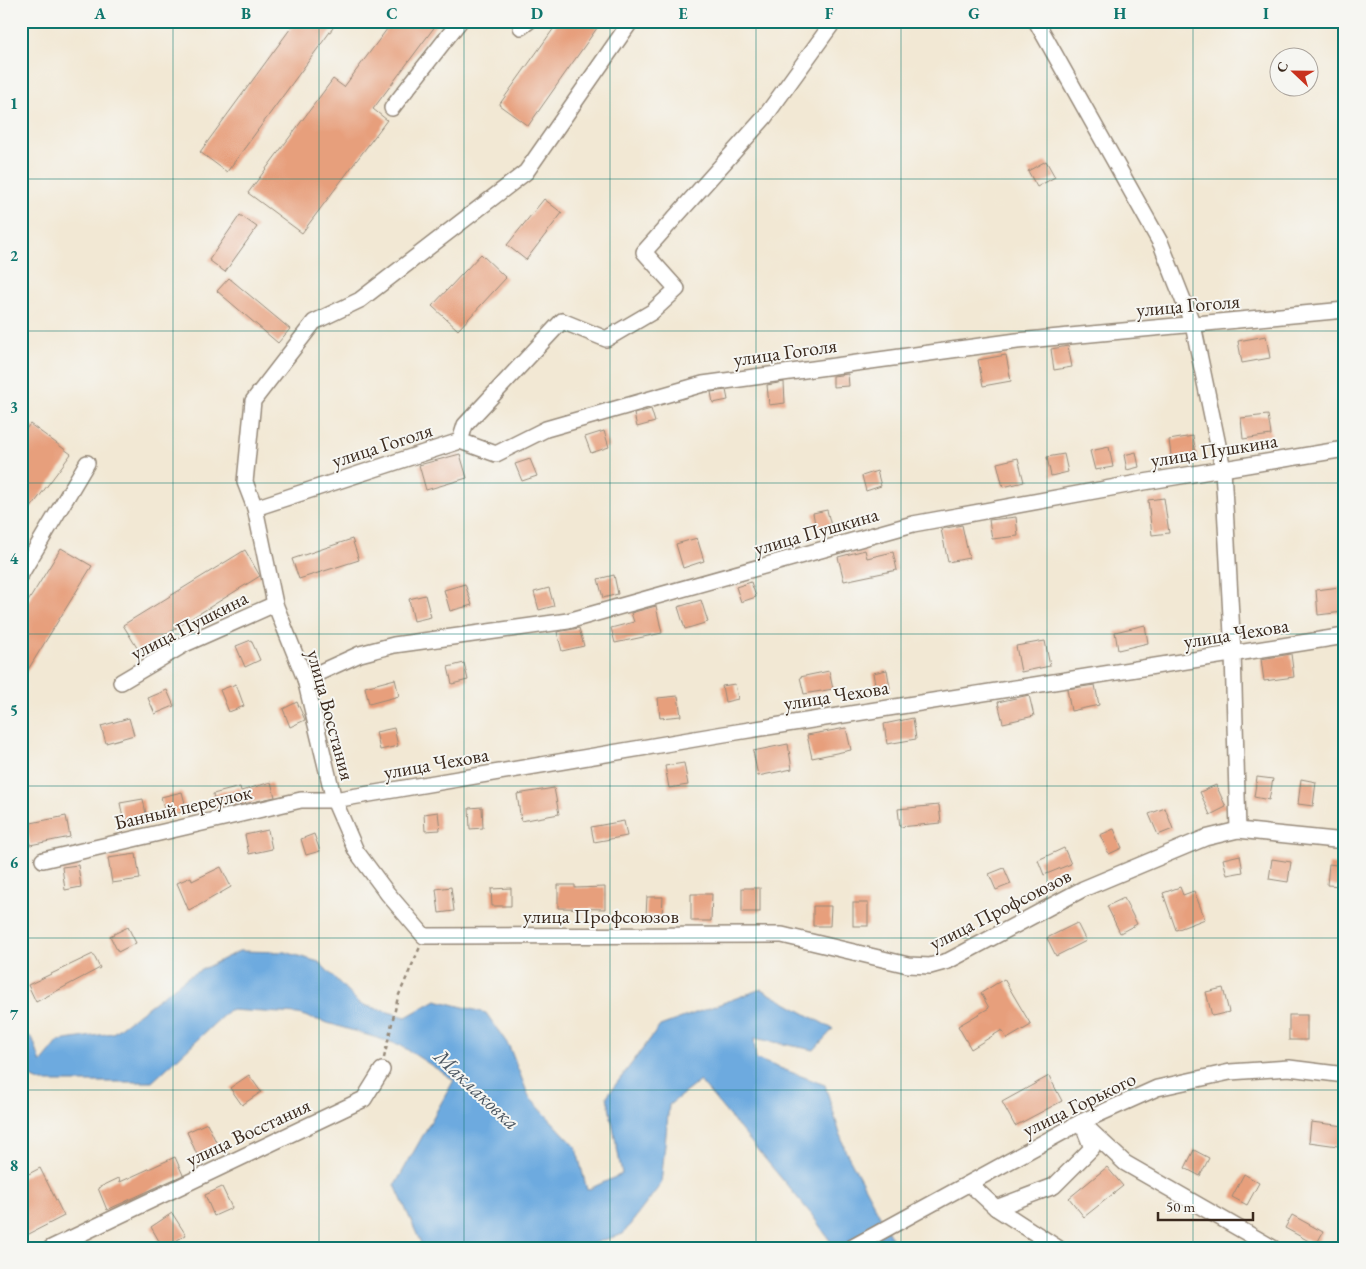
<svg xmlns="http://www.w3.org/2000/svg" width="1366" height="1269" viewBox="0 0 1366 1269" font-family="'EB Garamond',serif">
	<rect width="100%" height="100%" fill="#f6f6f2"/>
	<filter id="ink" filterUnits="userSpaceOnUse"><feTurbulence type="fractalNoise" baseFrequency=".02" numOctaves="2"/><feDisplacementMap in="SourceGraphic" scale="10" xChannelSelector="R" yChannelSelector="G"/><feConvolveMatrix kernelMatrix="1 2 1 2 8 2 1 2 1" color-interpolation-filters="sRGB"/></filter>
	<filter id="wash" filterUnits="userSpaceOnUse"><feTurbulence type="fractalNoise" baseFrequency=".0096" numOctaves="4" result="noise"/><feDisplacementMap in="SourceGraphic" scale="20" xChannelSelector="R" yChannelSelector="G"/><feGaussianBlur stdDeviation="1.12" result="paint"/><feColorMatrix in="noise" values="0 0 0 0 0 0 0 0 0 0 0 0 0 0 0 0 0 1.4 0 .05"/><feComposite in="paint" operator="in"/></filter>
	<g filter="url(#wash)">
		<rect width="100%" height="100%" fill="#f2e8d4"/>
		<path fill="#6daadf" stroke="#546a7e" d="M239,951L285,952L319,962L360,1004L406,1017L436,1000L486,1013L509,1046L529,1097L576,1147L587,1190L622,1174L607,1096L660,1026L761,989L833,1029L814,1050L754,1038L756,1059L825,1085L845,1150L897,1248H835L812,1215L700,1081L669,1105L661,1184L623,1234L579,1248H423L395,1185L454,1080L400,1045L298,1014L229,1010L152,1082H42L21,1073V1030L33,1039L41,1063L59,1041L113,1033L189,976Z"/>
		<g id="blocks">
			<g fill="#e79f7b">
				<path d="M296,21H338L227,172L200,152Z"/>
				<path d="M393,21H439L373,109L387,120L302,233L248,193L333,79L344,87Z"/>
				<path d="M559,21H602L528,126L499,105Z"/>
				<path d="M1046,161L1055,177L1037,187L1028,171Z"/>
				<path d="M544,199L562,213L526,260L507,245Z"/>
				<path d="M240,215L257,227L225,272L209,260Z"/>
				<path d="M481,254L506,278L458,330L432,306Z"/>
				<path d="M229,278L290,329L278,343L217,291Z"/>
				<path d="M1266,336L1270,358L1242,363L1238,341Z"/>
				<path d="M1068,346L1072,367L1054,370L1051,349Z"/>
				<path d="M1006,355L1011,381L983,386L978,360Z"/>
				<path d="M848,374L849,386L833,387V376Z"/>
				<path d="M784,382L785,403L769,405L767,385Z"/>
				<path d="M726,390L728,400L713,403L711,392Z"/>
				<path d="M651,409L655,422L637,427L634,414Z"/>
				<path d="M1268,415L1271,435L1243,439L1241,418Z"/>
				<path d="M30,424L71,454L21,521V435Z"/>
				<path d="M604,431L609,447L591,453L585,437Z"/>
				<path d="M1193,436L1197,458L1172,462L1169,440Z"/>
				<path d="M1109,447L1113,467L1095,470L1090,451Z"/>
				<path d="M1136,452L1139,467L1127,470L1124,455Z"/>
				<path d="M460,454L467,478L426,490L419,465Z"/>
				<path d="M1064,454L1068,472L1051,476L1047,457Z"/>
				<path d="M1018,458L1024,482L1003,487L997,463Z"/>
				<path d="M530,459L537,476L522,481L515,464Z"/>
				<path d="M877,471L881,486L866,491L862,476Z"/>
				<path d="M1164,498L1169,533L1152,535L1148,500Z"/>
				<path d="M827,510L831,526L816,529L813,513Z"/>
				<path d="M1016,517L1018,536L992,539L989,520Z"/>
				<path d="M962,525L969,558L948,562L941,529Z"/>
				<path d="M697,538L704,561L683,568L676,544Z"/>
				<path d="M352,539L359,560L299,579L292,559Z"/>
				<path d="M61,548L92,566L21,681V613Z"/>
				<path d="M245,550L260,576L139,651L123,625Z"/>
				<path d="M865,550L867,558L893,552L897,570L844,581L838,557Z"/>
				<path d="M614,575L618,594L603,598L598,579Z"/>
				<path d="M751,582L756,597L741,602L736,587Z"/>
				<path d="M465,584L472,605L450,611L444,590Z"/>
				<path d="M1340,587L1343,612L1318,615L1316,590Z"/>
				<path d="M549,588L554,606L539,610L534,592Z"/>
				<path d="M425,595L431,617L414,621L409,599Z"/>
				<path d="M701,600L708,622L685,629L678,607Z"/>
				<path d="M656,606L662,633L615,643L611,628L634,622L631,613Z"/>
				<path d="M1145,625L1148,643L1118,650L1115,632Z"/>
				<path d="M579,628L584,646L562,651L557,632Z"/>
				<path d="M251,640L260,660L245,667L236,646Z"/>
				<path d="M1045,641L1050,666L1021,672L1016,646Z"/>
				<path d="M1291,654L1294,677L1264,681L1261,659Z"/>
				<path d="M464,663L468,680L452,684L448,667Z"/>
				<path d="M887,670L890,688L876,690L873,673Z"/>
				<path d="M829,671L833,689L804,694L800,677Z"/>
				<path d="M395,679L399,696L369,704L365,687Z"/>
				<path d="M236,684L244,706L229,712L220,690Z"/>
				<path d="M735,684L738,699L725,702L722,686Z"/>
				<path d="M1095,685L1099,705L1071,711L1067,689Z"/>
				<path d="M167,690L174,706L155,714L148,698Z"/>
				<path d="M1029,695L1034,716L1003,723L998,702Z"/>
				<path d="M678,696L681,716L660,718L658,698Z"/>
				<path d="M297,702L305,720L290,727L283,709Z"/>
				<path d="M129,718L134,735L106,743L101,726Z"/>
				<path d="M913,718L916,739L887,744L884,724Z"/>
				<path d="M394,728L398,746L380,750L376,732Z"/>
				<path d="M846,728L851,750L812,758L807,735Z"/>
				<path d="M788,744L792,769L758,776L753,751Z"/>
				<path d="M684,763L688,785L669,788L665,766Z"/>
				<path d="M1257,777L1273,779L1269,800L1254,797Z"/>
				<path d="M1301,779L1316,782L1313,806L1298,804Z"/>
				<path d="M271,782L275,797L216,810L213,794L240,787L241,791Z"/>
				<path d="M1216,785L1226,807L1210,815L1200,792Z"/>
				<path d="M554,788L559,814L521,821L517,794Z"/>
				<path d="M182,792L187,811L166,816L161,797Z"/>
				<path d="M143,799L147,819L124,823L120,803Z"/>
				<path d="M939,805L941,823L900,827L898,809Z"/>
				<path d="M482,807L483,828L470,829L469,808Z"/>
				<path d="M1165,808L1173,829L1158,835L1149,814Z"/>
				<path d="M438,812L440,830L425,831L424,814Z"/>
				<path d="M66,816L70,837L30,845L26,824Z"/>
				<path d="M624,821L627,836L594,842L591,827Z"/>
				<path d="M1114,829L1122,848L1109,854L1100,835Z"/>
				<path d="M268,830L272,849L249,854L245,835Z"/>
				<path d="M314,834L320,851L306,855L301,839Z"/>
				<path d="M1064,848L1071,864L1044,875L1038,860Z"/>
				<path d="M136,854L140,879L112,883L108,858Z"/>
				<path d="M1240,855L1243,872L1227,875L1223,859Z"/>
				<path d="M1272,859L1291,862L1288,882L1269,879Z"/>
				<path d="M1329,864L1344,866L1342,886L1327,885Z"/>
				<path d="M78,865L81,887L65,890L62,867Z"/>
				<path d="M221,867L231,887L189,911L177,883L191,877L192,881Z"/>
				<path d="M1004,868L1011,884L996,890L989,874Z"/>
				<path d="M558,885H575V888L605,887V909L558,908Z"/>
				<path d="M451,887L454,911L439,913L436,889Z"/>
				<path d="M1180,887L1183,895L1194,891L1205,919L1176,930L1163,893Z"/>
				<path d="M511,888V906H492L491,889Z"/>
				<rect x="742" y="888" width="18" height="24"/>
				<path d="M691,894H712L711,921H691Z"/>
				<path d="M647,897H663L662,915H646Z"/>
				<path d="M1124,898L1137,924L1120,933L1107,906Z"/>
				<rect x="853" y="903" width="15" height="23"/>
				<path d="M813,906H831L830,926H813Z"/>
				<path d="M1077,923L1086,941L1056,956L1047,938Z"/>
				<path d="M128,927L136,943L118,952L110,936Z"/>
				<path d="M93,954L100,968L36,1002L28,985Z"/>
				<path d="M1004,979L1031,1025L1007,1039L1002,1030L971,1049L958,1026L989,1008L981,993Z"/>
				<path d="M1223,988L1229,1012L1212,1016L1206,992Z"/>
				<rect x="1289" y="1015" width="18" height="25"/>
				<path d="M249,1075L261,1092L242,1105L230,1088Z"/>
				<path d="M1049,1076L1062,1101L1015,1126L1002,1102Z"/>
				<path d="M1311,1122L1345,1126V1147L1309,1142Z"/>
				<path d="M207,1123L219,1148L198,1157L187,1132Z"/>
				<path d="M1194,1150L1209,1158L1200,1176L1185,1168Z"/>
				<path d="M175,1157L183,1175L107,1210L98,1188L119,1178L120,1182Z"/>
				<path d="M1107,1167L1123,1186L1084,1217L1069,1198Z"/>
				<path d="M40,1168L64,1216L27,1235L21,1224V1178Z"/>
				<path d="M1244,1174L1259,1183L1247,1205L1232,1197Z"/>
				<path d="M222,1187L232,1208L214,1216L205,1195Z"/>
				<path d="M172,1213L186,1235L163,1248L151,1227Z"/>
				<path d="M1292,1215L1323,1232L1316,1245L1285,1228Z"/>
			</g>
		</g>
	</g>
	<g filter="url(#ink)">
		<use href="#blocks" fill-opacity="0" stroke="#968979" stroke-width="1"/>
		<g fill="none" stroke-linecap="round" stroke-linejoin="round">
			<g stroke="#968979" stroke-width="18">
				<g id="minor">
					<path d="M631,21L526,172L360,300L314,322L253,401L245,482L255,508L275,604L305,679L334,800L356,851L388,894L424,936L782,935L908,965L930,966L948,961L1083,889L1205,838L1238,830L1345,841"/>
					<path d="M1036,21L1161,244L1193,325L1223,469L1233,653L1238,830"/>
					<path d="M521,27L529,21"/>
					<path d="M392,108L460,21"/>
					<path d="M460,441L465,425L562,321L606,339L652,312L677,289L644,252L764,118L834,21"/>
					<path d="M255,508L460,441L496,454L546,429L703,384L1017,341L1345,310"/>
					<path d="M21,574L87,463"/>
					<path d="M305,679L360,654L394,645L568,621L913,524L1138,483L1345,449"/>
					<path d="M121,682L185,644L275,604"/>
					<path d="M43,860L301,800H334L724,734L1345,636"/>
					<path d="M1081,1122L1125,1163L1273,1248"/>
					<path d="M970,1184L996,1208L1058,1248"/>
					<path d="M996,1208L1054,1186L1092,1148L1084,1128"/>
					<path d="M51,1248L364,1099L382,1070"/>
					<path d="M851,1248L1081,1122L1157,1088L1230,1072L1289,1068L1345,1075"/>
				</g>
			</g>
			<path stroke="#968979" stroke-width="2.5" stroke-dasharray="4 4" stroke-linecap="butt" d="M384,1058L398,997L420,947"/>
			<use href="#minor" stroke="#fff" stroke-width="15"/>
		</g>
	</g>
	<path fill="none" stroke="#0f766e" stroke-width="1" stroke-opacity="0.55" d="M173,21V1248M319,21V1248M464,21V1248M610,21V1248M756,21V1248M901,21V1248M1047,21V1248M1193,21V1248M21,179H1345M21,331H1345M21,483H1345M21,634H1345M21,786H1345M21,938H1345M21,1090H1345"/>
	<g text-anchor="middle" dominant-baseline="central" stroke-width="4" stroke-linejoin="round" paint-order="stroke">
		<g font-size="20" fill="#3b2a1e" stroke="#f6f6f2">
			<text transform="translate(1188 305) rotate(-5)">улица Гоголя</text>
			<text transform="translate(785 352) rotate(-8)">улица Гоголя</text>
			<text transform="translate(382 445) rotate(-18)">улица Гоголя</text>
			<text transform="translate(1214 450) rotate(-9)">улица Пушкина</text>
			<text transform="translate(816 531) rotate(-16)">улица Пушкина</text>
			<text transform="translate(189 625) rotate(-27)">улица Пушкина</text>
			<text transform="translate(1236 633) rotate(-9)">улица Чехова</text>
			<text transform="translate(836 695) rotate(-9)">улица Чехова</text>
			<text transform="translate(331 715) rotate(75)">улица Восстания</text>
			<text transform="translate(436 763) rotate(-10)">улица Чехова</text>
			<text transform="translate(183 807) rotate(-13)">Банный переулок</text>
			<text transform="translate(1000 909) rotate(-27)">улица Профсоюзов</text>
			<text x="601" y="916">улица Профсоюзов</text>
			<text transform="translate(1079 1104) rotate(-26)">улица Горького</text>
			<text transform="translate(248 1132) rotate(-25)">улица Восстания</text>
		</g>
		<g font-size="21" font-style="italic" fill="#4c5762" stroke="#f6f6f2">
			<text transform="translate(477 1089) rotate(43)">Маклаковка</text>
		</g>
	</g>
	<rect width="1366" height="1269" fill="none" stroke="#f6f6f2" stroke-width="55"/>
	<g transform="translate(1294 72) rotate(292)"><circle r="24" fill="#f6f6f2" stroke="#aba49d"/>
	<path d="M0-4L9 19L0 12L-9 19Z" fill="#c8321e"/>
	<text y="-8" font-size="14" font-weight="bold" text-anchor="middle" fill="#3b2a1e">С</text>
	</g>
	<path d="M1158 1212v8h95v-8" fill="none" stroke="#3b2a1e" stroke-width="2.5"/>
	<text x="1166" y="1212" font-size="15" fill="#3b2a1e" stroke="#f6f6f2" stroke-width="4" paint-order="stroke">50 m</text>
	<rect x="28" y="28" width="1310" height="1214" fill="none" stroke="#0f766e" stroke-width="2"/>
	<g font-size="16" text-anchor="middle" font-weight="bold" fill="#0f766e">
		<text x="100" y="19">A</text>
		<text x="246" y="19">B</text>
		<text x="392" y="19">C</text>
		<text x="537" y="19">D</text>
		<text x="683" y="19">E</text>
		<text x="829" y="19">F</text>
		<text x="974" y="19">G</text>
		<text x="1120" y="19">H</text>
		<text x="1266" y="19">I</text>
		<text x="14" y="109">1</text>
		<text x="14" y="261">2</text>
		<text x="14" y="413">3</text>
		<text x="14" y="564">4</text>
		<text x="14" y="716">5</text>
		<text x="14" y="868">6</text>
		<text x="14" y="1020">7</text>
		<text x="14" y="1171">8</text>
	</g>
</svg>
